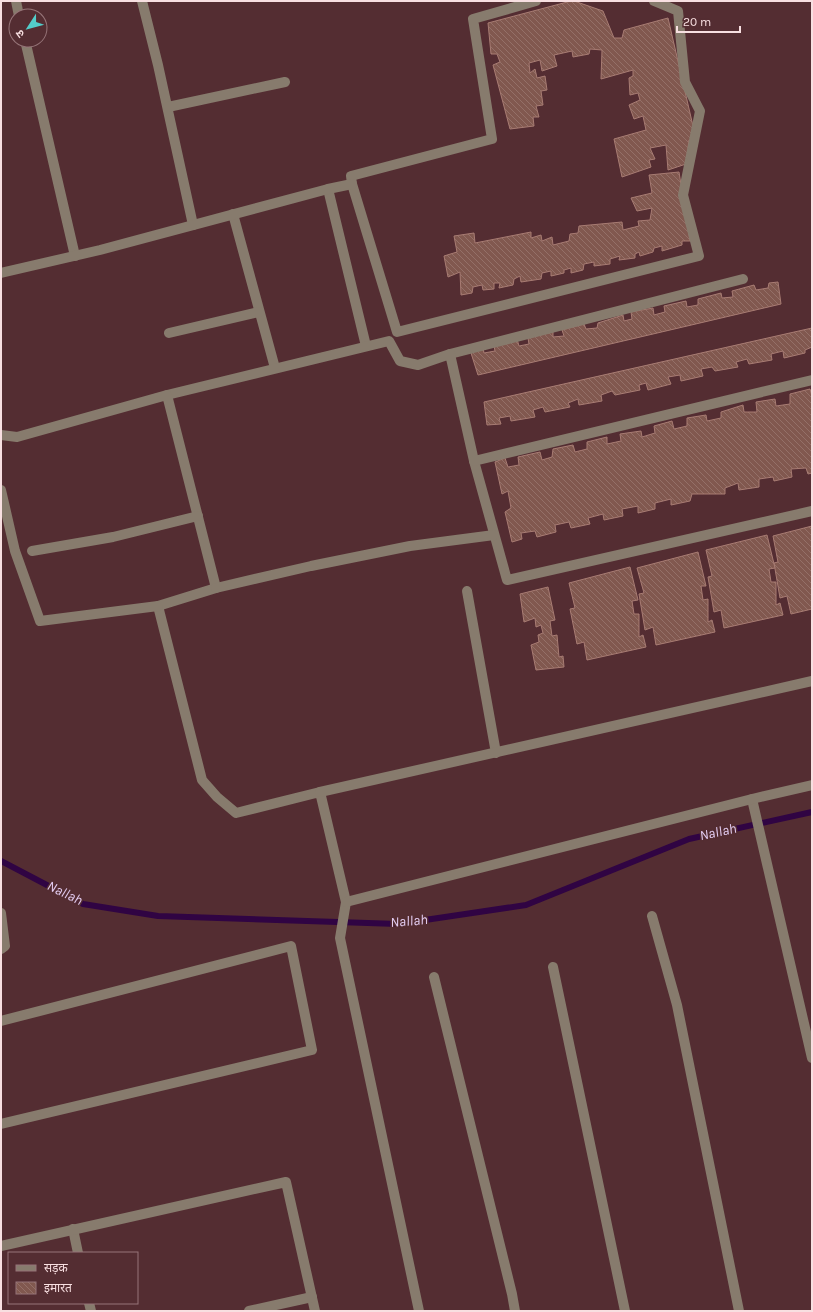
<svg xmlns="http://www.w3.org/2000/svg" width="813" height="1312" viewBox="0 0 813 1312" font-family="Karla,'Noto Sans Devanagari',sans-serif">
	<defs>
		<pattern id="building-back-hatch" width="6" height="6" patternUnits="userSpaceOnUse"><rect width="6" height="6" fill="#81584f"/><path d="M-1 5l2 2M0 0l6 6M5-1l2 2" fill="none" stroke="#947068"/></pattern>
	</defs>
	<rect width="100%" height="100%" fill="#542d32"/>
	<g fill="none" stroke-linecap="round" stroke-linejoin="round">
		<path stroke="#300443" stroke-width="6" d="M1,861L83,904L158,916L398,924L526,905L689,839L812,812"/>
	</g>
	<g fill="url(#building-back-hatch)" stroke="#a87c73">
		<path d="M571,1H574L603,11L614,38H622L624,30L668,18L696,139L689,140L686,164L668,170L666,145L650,148L655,159L649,160L651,167L622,177L614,139L646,130L643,116L634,119L629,105L640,100L638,93L630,95L629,78L633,76V70L601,79L602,50L590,49L589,54L573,57L572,51L554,55L557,66L542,71L540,60L529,63L530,73L535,69L537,78L545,76L547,90L541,91L543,105L536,106L539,117H533L534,126L510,129L493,65L500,62L497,54H491L488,23Z"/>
		<path d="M679,172L690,241H682V245L662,251V246L654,248L653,252L640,256L639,252L635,254V258L619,260L620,256L610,259V264L594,266V262L584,264L583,270L571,273V268L564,270V273L551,276V271L542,273L541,279L521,282L520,276L514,279L513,285L499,288L500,283H494V289L483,290L482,285L473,287L472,293L461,295L460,272L448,277L444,256L457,252L454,236L474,233L475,243L531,232V238L541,235L542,241L552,237L553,245L569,241L570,234L578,233L579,226L622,222L623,230L639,226L638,221L650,220L652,208L637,211L631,198L652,193L649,175Z"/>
		<path d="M778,282L781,304L478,375L471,353L483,348L484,353L495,351L494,346L517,339L519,346L529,344L528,338L553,332V337L564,336L562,330L584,324L586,329L597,328L598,323L623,315L624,321L632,319L631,312L653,308L654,315L665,312L664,306L686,301L687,307L698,305V299L721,293L722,298L733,297L732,291L754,285L756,290L768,288L769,283Z"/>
		<path d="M812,328V347L805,350V353L784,358L783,351L771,354L772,360L749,364L747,359L736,362L738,367L715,371L712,367L701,369L703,376L681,381L680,375L668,377L671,384L648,390L646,383L639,385L640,390L615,395L612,391L601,395L602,401L579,405L578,399L568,403L570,407L545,412L543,407L533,410L535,417L511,421L510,416L499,418L501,424L487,425L484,402Z"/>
		<path d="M810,389L812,396V473L808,474L806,468L791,469L792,477L774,481L773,477L759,479V487L739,490L738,483L725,488V494H692L690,501L671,505V499L655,503V509L638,513V506L622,509L623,516L604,520L603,514L588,518L590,524L571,528L569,522L555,525L556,532L537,537L535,531L521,533L522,539L512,542L505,512L511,508L508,491L502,494L495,462L505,458L508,467L519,465L518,457L540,452L542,460L552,457L553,449L573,445L575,452L587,449V442L607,437V444L621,441L620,434L641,431L642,437L655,433L654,426L672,421L674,429L687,426V418L706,415L707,421L721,418V412L743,405L744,412H757L756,402L775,399L776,406L790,404V394Z"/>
		<path d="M812,526V609L791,614L787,596L780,598L774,563L778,562L773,536Z"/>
		<path d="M767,535L775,568L769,569L771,582H776V605L780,603L783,615L724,628L721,610L714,612L708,577L712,576L706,550Z"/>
		<path d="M698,552L706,586H701L703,600L708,599V622L712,620L715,632L656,645L653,627L645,630L639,594L644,593L637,568Z"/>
		<path d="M630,567L638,600L632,601L634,614H639V637L643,635L646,647L587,660L584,642L577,644L570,609L575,608L569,583Z"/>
		<path d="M548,587L555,620L550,621L552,636L557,635L559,657L563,656L564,667L536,670L531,645L539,642L538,635L543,633L541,625L536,627L535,618L524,622L520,594Z"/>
	</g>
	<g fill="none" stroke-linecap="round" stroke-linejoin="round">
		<g stroke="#877b6d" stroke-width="10">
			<path d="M16,1L19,16"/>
			<path d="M142,1L158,65L193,225"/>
			<path d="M536,1L473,19L492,139L351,176L352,184L397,332L699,256L683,195L700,111L685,82L678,11L654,1"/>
			<path d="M25,40L75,256"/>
			<path d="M168,107L285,82"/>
			<path d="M328,189L366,346"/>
			<path d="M233,214L275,368"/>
			<path d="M1,273L100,250L328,189L352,184"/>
			<path d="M169,333L259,312"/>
			<path d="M450,354L743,279"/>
			<path d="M167,395L389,341L400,361L418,365L450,354L474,461L507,580L812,511"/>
			<path d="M1,435L17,437L167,395L216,588L158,606L202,780L217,797L236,813L320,792L346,902L340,938L419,1311"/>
			<path d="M474,461L812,380"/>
			<path d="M1,490L15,551L40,621L158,606"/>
			<path d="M32,551L113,537L198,516"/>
			<path d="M216,588L311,566L410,546L494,535"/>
			<path d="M467,591L496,753"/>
			<path d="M320,792L812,681"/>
			<path d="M752,799L812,1058"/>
			<path d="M346,902L752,799L812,785"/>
			<path d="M1,913L5,946L1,949"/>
			<path d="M652,916L677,1005L739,1311"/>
			<path d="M553,967L625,1311"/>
			<path d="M434,977L512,1294L515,1311"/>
			<path d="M1,1021L291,946L312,1050L1,1124"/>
			<path d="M73,1229L78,1253"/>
			<path d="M1,1246L286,1182L315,1311"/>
			<path d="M89,1303L91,1311"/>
			<path d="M249,1311L312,1297"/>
		</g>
	</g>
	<g text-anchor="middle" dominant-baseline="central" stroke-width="3" stroke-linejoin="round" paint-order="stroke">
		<g font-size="14" font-style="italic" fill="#e4cdf2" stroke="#542d32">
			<text transform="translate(718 832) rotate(-12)">Nallah</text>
			<text transform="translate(65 893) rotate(26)">Nallah</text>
			<text transform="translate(409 921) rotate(-5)">Nallah</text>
		</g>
	</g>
	<rect width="813" height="1312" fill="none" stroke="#f8dfe1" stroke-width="4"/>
	<rect x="8" y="1252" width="130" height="52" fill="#542d32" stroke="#967478"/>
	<rect x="16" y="1265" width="20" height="6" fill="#877b6d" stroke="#967478"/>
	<text x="44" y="1272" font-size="12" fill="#f8dfe1">सड़क</text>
	<rect x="16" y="1282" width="20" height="12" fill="url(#building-back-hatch)" stroke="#967478"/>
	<text x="44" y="1292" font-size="12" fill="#f8dfe1">इमारत</text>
	<g transform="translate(28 28) rotate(234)"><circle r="19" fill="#542d32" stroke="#967478"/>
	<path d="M0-3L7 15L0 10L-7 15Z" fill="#53cdca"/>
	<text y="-6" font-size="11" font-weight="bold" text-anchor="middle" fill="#f8dfe1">उ</text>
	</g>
	<path d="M677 26v6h63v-6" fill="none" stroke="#f8dfe1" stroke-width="2"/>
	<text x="683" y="26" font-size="12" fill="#f8dfe1" stroke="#542d32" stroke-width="3" paint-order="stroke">20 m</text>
</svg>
